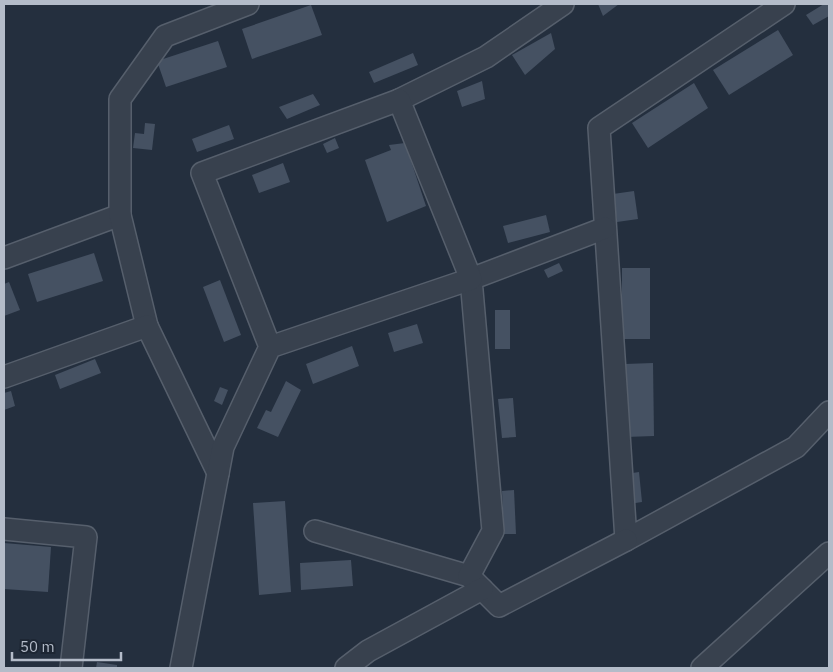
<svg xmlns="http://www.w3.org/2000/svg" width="833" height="672" viewBox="0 0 833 672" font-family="'IBM Plex Sans',sans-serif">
	<rect width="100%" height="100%" fill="#242f3e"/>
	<g fill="#455162">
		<path d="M598,4H619L603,16Z"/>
		<path d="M824,4H829V16L813,25L806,15Z"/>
		<path d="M311,5L322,35L252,59L242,29Z"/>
		<path d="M778,30L793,55L729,95L713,70Z"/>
		<path d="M551,33L555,49L525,75L512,55Z"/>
		<path d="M218,41L227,67L166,87L157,61Z"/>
		<path d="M413,53L418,65L374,83L369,72Z"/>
		<path d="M482,81L485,99L462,107L457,91Z"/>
		<path d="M694,83L708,108L648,148L632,123Z"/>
		<path d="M313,94L320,105L287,119L279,107Z"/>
		<path d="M145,123L155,124L152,150L133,148L135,133L144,134Z"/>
		<path d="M229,125L234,139L197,152L192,139Z"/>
		<path d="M335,138L339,148L327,153L323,144Z"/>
		<path d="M405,143L426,206L387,222L365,160L391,150L389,145Z"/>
		<path d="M283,163L290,182L259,193L252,175Z"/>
		<path d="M634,191L638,219L617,222L613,194Z"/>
		<path d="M546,215L550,232L508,243L503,226Z"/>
		<path d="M94,253L103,281L37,302L28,274Z"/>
		<path d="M559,263L563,271L548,278L544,270Z"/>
		<rect x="622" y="268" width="28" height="71"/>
		<path d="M220,280L241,335L224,342L203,287Z"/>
		<path d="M9,282L20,310L4,316V284Z"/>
		<rect x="495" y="310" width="15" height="39"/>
		<path d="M417,324L423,343L394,352L388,333Z"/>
		<path d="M352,346L359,366L313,384L306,364Z"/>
		<path d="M95,359L101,373L60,389L55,375Z"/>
		<path d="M653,363L654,436L626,437L625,364Z"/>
		<path d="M286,381L301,390L278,437L257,428L266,410L271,412Z"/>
		<path d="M220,387L228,390L222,405L214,401Z"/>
		<path d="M11,391L15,406L4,410V393Z"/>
		<path d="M513,398L516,437L502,438L498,399Z"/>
		<path d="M639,472L642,502L629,504L626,474Z"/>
		<path d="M514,490L516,534H504L502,491Z"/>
		<path d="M285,501L291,592L259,595L253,503Z"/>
		<path d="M4,543L51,547L48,592L4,589Z"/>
		<path d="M351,560L353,586L301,590L300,563Z"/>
		<path d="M97,662L117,665V668H96Z"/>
	</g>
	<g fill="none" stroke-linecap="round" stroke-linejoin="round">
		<g stroke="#565f6c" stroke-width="24">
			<g id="minor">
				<path d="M784,4L599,128L626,540L796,447L829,412"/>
				<path d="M399,100L486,57L563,4"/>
				<path d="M4,258L120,215"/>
				<path d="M147,326L120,215V99L165,36L248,4"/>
				<path d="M4,377L147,326L218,473"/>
				<path d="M4,529L86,537L71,668"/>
				<path d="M315,531L469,576L499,606L626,540"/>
				<path d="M469,576L493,531L471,279L605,228"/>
				<path d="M181,668L223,447L270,347L471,279L399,100L202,173L270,347"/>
				<path d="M346,668L368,651L482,589"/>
				<path d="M702,668L829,553"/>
			</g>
		</g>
		<use href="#minor" stroke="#38414e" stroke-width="21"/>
	</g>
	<rect width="833" height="672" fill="none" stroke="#b4bcc9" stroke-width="10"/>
	<path d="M12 652v8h109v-8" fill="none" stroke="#b4bcc9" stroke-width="2.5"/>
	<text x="20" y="652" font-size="15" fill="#b4bcc9" stroke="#1d2633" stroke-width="4" paint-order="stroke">50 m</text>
</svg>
